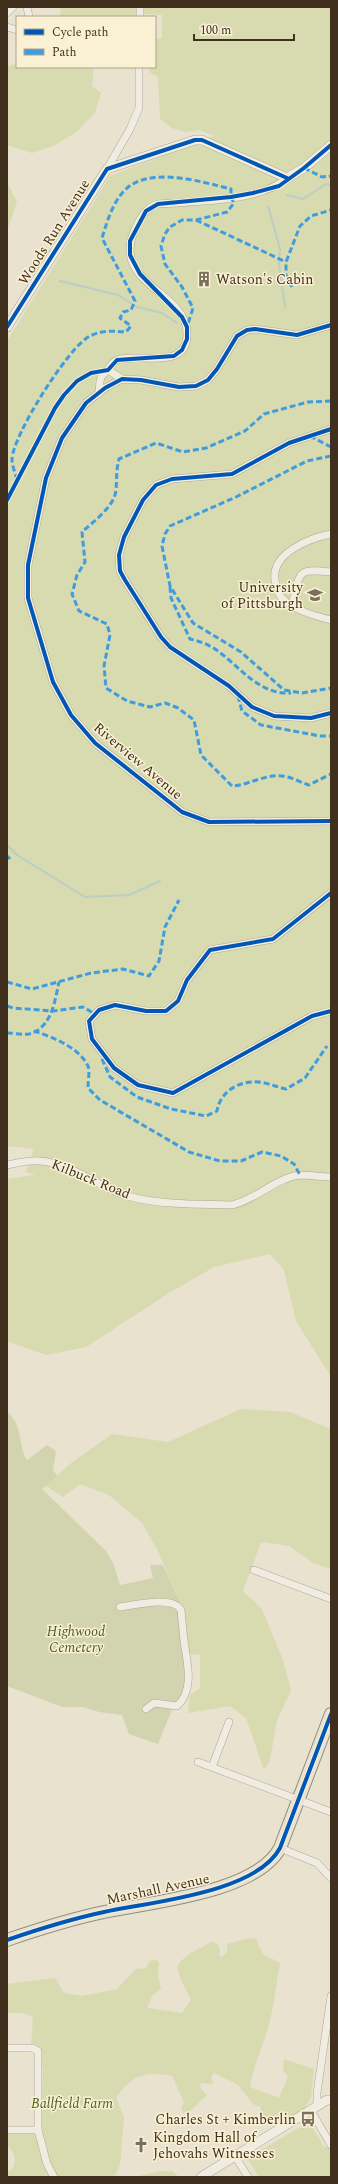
<svg xmlns="http://www.w3.org/2000/svg" width="338" height="2184" viewBox="0 0 338 2184" font-family="Spectral,serif">
	<rect width="100%" height="100%" fill="#e9e2cf"/>
	<g fill="#d8dab0">
		<path d="M61,7H136V17H60Z"/>
		<path d="M144,7H331V1377L296,1321L284,1270L270,1254L214,1267L169,1293L86,1347L46,1355L7,1341V1179L35,1175L26,1172L34,1149L7,1146V341L110,176L214,136L199,130L186,132L172,128L160,119L158,77L149,72V67H155V39L162,38V15L144,14Z"/>
		<path d="M17,64V67H94L92,86L101,93L95,113L75,133L53,146L32,153L7,145V66Z"/>
		<path d="M7,182L17,202L7,231Z"/>
		<path d="M241,1409L290,1412L331,1429V1569L313,1563L289,1546L261,1542L243,1591L262,1609L283,1660L291,1690L277,1720L270,1760L264,1770L246,1718L230,1706L188,1713L190,1695L200,1688V1655L189,1654L185,1612L157,1549L142,1523L109,1495L80,1484L63,1497L46,1486L71,1463L112,1434L168,1442Z"/>
		<path d="M249,1938L256,1939L263,1954L280,1963C276,1984 274,2005 269,2025C263,2046 253,2066 250,2087L279,2098L288,2077L283,2070L284,2059L314,2069L311,2097L304,2110L286,2120L261,2117V2107L253,2104L238,2085L215,2073L211,2076L213,2084L200,2083L201,2089L207,2095L190,2111L183,2113L181,2107L184,2102L172,2076C146,2071 131,2075 116,2098L124,2117L120,2164L116,2174L111,2177H7V2172L13,2168C17,2158 14,2153 7,2145V2134L40,2130L43,2070L39,2048L31,2045L33,2019L31,2016L22,2013H7V1984L55,1978L64,1993L82,1996L117,1989L136,1969L146,1968L149,1962L154,1959L159,1962L158,1975L161,1989L152,1996L147,2008L182,2013L191,2000C187,1991 181,1981 178,1971C174,1959 202,1948 211,1942L217,1943L220,1949L219,1954L222,1957L227,1952V1944Z"/>
		<path d="M309,2122L324,2147L331,2146V2177H259L247,2158Z"/>
		<path d="M160,2171H172L179,2177H134Z"/>
	</g>
	<path fill="#d2d4b0" d="M7,1412C24,1426 17,1444 27,1460L47,1445L56,1451L53,1470L57,1476L42,1489L106,1551L114,1565L120,1585L153,1578L150,1565H163L185,1612L190,1679L178,1709L172,1710L158,1744L129,1734L122,1715L99,1712L83,1707H62L7,1686Z"/>
	<g fill="none" stroke-linecap="round" stroke-linejoin="round">
		<g stroke="#bbcec3" stroke-width="2">
			<path d="M287,195L303,199L326,184L331,185"/>
			<path d="M268,206L280,249L279,264L285,307"/>
			<path d="M60,281L118,295L137,307L162,313L177,323"/>
			<path d="M7,845L17,855L85,897L129,895L160,881"/>
		</g>
		<g stroke="#aea798" stroke-width="8">
			<g id="minor">
				<path d="M27,7L29,17"/>
				<path d="M7,13L13,7"/>
				<path d="M140,17V7"/>
				<path d="M7,27L17,30"/>
				<path d="M107,169L130,129L139,108V67"/>
				<path d="M331,325L297,335L255,329L247,330L237,336L217,369L208,380L196,386L179,387L141,380L122,379L105,388L86,403L62,438L46,478L28,565V598L53,682L71,715L95,743L182,812L209,822L331,821"/>
				<path d="M108,370L122,379"/>
				<path d="M99,393C100,388 99,382 101,378C102,375 104,373 107,371C110,367 112,362 117,360C138,352 188,372 187,333C186,290 108,284 136,227C141,217 147,207 158,204C194,201 260,202 287,178"/>
				<path d="M331,429L289,443L232,474L172,479L156,485L143,500L124,537L119,555L120,571L125,580L161,637L170,647L229,686L252,707L274,716L311,718L331,713"/>
				<path d="M331,534C310,538 271,553 275,580C276,586 277,592 281,597C293,610 315,616 331,620"/>
				<path d="M292,605C301,572 295,568 331,572"/>
				<path d="M331,893L273,939L210,950L187,980L178,1001L166,1011H146L115,1005L99,1010L89,1021L92,1039L114,1068L138,1085L173,1093L312,1016L331,1011"/>
				<path d="M7,1165C17,1163 30,1160 40,1161C73,1163 100,1189 131,1197C164,1205 198,1204 232,1205C256,1200 275,1178 300,1175C310,1175 321,1177 331,1177"/>
				<path d="M254,1570L331,1599"/>
				<path d="M120,1607C135,1605 173,1595 181,1610C182,1621 183,1631 184,1641C187,1662 195,1690 177,1706L154,1703L146,1709"/>
				<path d="M198,1762L331,1812"/>
				<path d="M212,1767L229,1722"/>
				<path d="M280,1848L317,1863L331,1878"/>
				<path d="M7,2048H32L38,2051V2130L47,2164L54,2177"/>
				<path d="M317,2106V2093L331,1996"/>
				<path d="M311,2111L331,2145"/>
				<path d="M7,2130H38"/>
				<path d="M235,2156L248,2177"/>
			</g>
		</g>
		<g stroke="#aea798" stroke-width="10">
			<g id="tertiary">
				<path d="M7,327L107,169L195,140H202L287,178L304,168L331,145"/>
				<path d="M201,2177L327,2100H331"/>
			</g>
		</g>
		<g stroke="#948c7f" stroke-width="14">
			<path id="primary" d="M7,1940C39,1929 71,1919 104,1912C150,1902 256,1893 280,1848L331,1714"/>
		</g>
		<use href="#minor" stroke="#f0ece2" stroke-width="7"/>
		<use href="#tertiary" stroke="#f0ece2" stroke-width="9"/>
		<use href="#primary" stroke="#e8e3d2" stroke-width="12"/>
		<g stroke="#3f9ddf" stroke-width="3" stroke-dasharray="6 3" stroke-linecap="butt">
			<path d="M304,168L322,177L331,176"/>
			<path d="M196,220L286,262"/>
			<path d="M292,287L286,275V262L300,226L311,216L331,210"/>
			<path d="M331,401L308,402L264,414L245,431L206,448L183,452L156,443L119,459C116,471 117,478 116,490C115,506 93,522 82,532L85,562L77,575L72,594L79,611L107,624L110,635L104,666L106,688L127,701L150,707L165,703L178,708L194,720L201,755L232,786C249,785 265,774 282,776C291,777 300,782 309,785L331,774"/>
			<path d="M310,436L331,447"/>
			<path d="M331,456L307,461L236,497L170,526L165,534L162,546L170,586L193,623L241,652L284,690L302,693L331,688"/>
			<path d="M17,480C15,473 12,465 12,459C13,435 69,346 90,336C102,330 113,331 126,332L131,326L120,318L123,312L131,310L135,301L102,238C107,222 112,204 124,191C148,165 202,182 231,189V197L234,203L227,212L196,220H182L170,227L165,234L161,246L165,264L182,287L193,308L187,327"/>
			<path d="M170,587L171,598L190,639C199,641 207,644 215,649C240,666 258,695 291,693"/>
			<path d="M238,696L242,711L261,725L320,736H331"/>
			<path d="M7,856L10,859"/>
			<path d="M7,982L32,989L91,973L123,969L149,976L159,961L165,927L179,900"/>
			<path d="M7,1006L13,1008L53,1011L83,1007L95,1014"/>
			<path d="M34,1031C52,1037 79,1047 88,1066C90,1072 88,1082 88,1088L100,1100L189,1152L220,1161H241L262,1152L281,1156L294,1164L300,1175"/>
			<path d="M7,1033C14,1033 23,1035 29,1034C52,1028 55,1000 59,982"/>
			<path d="M102,1059L110,1077L137,1097L171,1109L206,1116L217,1111C220,1092 239,1080 259,1082C268,1083 277,1087 286,1089L305,1078L327,1046"/>
		</g>
		<g stroke="#faf1d5" stroke-width="6">
			<g id="cycleway">
				<path d="M331,325L297,335L255,329L247,330L237,336L217,369L208,380L196,386L179,387L141,380L122,379L105,388L86,403L62,438L46,478L28,565V598L53,682L71,715L95,743L182,812L209,822L331,821"/>
				<path d="M7,327L107,169L195,140H202L287,178"/>
				<path d="M331,429L289,443L232,474L172,479L156,485L143,500L124,537L119,555L120,571L125,580L161,637L170,647L229,686L252,707L274,716L311,718L331,713"/>
				<path d="M7,500L55,408L64,395L77,381L91,373L108,370L117,360L174,356L182,350L187,339V327L182,317L140,274L130,255V241L146,211L158,204L231,197L253,193L279,186L304,168L331,145"/>
				<path d="M331,893L273,939L210,950L187,980L178,1001L166,1011H146L115,1005L99,1010L89,1021L92,1039L114,1068L138,1085L173,1093L312,1016L331,1011"/>
				<path d="M7,1940C39,1929 71,1919 104,1912C150,1902 256,1893 280,1848L331,1714"/>
			</g>
		</g>
		<use href="#cycleway" stroke="#0057b8" stroke-width="4"/>
	</g>
	<defs>
		<g id="building-bare" transform="scale(1.2)"><path d="M-4-6H4V6H1V3H-1V6H-4ZM-2.5-4.3h1.7v1.8h-1.7ZM.8-4.3h1.7v1.8H.8ZM-2.5-1h1.7V.8h-1.7ZM.8-1h1.7V.8H.8Z" fill="#7b6e5b" stroke="#faf1d5" stroke-width="2.5" paint-order="stroke"/></g>
		<g id="university-bare" transform="scale(1.2)"><path d="M0-5L7-2L0 1L-7-2ZM-4 1L0 2.5L4 1V4Q0 6-4 4Z" fill="#7b6e5b" stroke="#faf1d5" stroke-width="2.5" paint-order="stroke"/></g>
		<g id="bus-bare" transform="scale(1.2)"><path d="M-5-6H5V4H4V6H2V4H-2V6H-4V4H-5ZM-3.5-4V0h7V-4ZM-3.5 1.2v1.5H-2V1.2ZM2 1.2v1.5H3.5V1.2Z" fill="#7b6e5b" stroke="#faf1d5" stroke-width="2.5" paint-order="stroke"/></g>
		<g id="church-bare" transform="scale(1.2)"><path d="M-1.2-6h2.4v3.5h3.3v2.4h-3.3V6h-2.4V-.1h-3.3v-2.4h3.3Z" fill="#7b6e5b" stroke="#faf1d5" stroke-width="2.5" paint-order="stroke"/></g>
	</defs>
	<g fill-rule="evenodd">
		<use href="#building-bare" x="204" y="279"/>
		<use href="#university-bare" x="315" y="595"/>
		<use href="#bus-bare" x="308" y="2119"/>
		<use href="#church-bare" x="141" y="2145"/>
	</g>
	<g text-anchor="middle" dominant-baseline="central" stroke-width="3" stroke-linejoin="round" paint-order="stroke">
		<g font-size="14" fill="#402f1d" stroke="#faf1d5">
			<text transform="translate(54 232) rotate(-58)">Woods Run Avenue</text>
			<text transform="translate(138 761) rotate(40)">Riverview Avenue</text>
			<text transform="translate(91 1179) rotate(22)">Kilbuck Road</text>
			<text transform="translate(158 1889) rotate(-12)">Marshall Avenue</text>
		</g>
		<g font-size="14" fill="#402f1d" stroke="#faf1d5" text-anchor="start">
			<text x="216" y="279">Watson's Cabin</text>
			<text x="303" y="587" text-anchor="end">University<tspan x="303" dy="16">of Pittsburgh</tspan></text>
			<text x="296" y="2119" text-anchor="end">Charles St + Kimberlin</text>
			<text x="153" y="2137">Kingdom Hall of<tspan x="153" dy="16">Jehovahs Witnesses</tspan></text>
		</g>
		<g font-size="14" font-style="italic" fill="#4c5f21" stroke="#faf1d5">
			<text x="76" y="1631">Highwood<tspan x="76" dy="16">Cemetery</tspan></text>
			<text x="72" y="2103">Ballfield Farm</text>
		</g>
	</g>
	<rect width="338" height="2184" fill="none" stroke="#402f1d" stroke-width="16"/>
	<rect x="16" y="16" width="140" height="52" fill="#faf1d5" stroke="#b0a38b"/>
	<rect x="24" y="29" width="20" height="6" fill="#0057b8" stroke="#b0a38b"/>
	<text x="52" y="36" font-size="12" fill="#402f1d">Cycle path</text>
	<rect x="24" y="49" width="20" height="6" fill="#3f9ddf" stroke="#b0a38b"/>
	<text x="52" y="56" font-size="12" fill="#402f1d">Path</text>
	<path d="M194 34v6h100v-6" fill="none" stroke="#402f1d" stroke-width="2"/>
	<text x="200" y="34" font-size="12" fill="#402f1d" stroke="#faf1d5" stroke-width="3" paint-order="stroke">100 m</text>
</svg>
